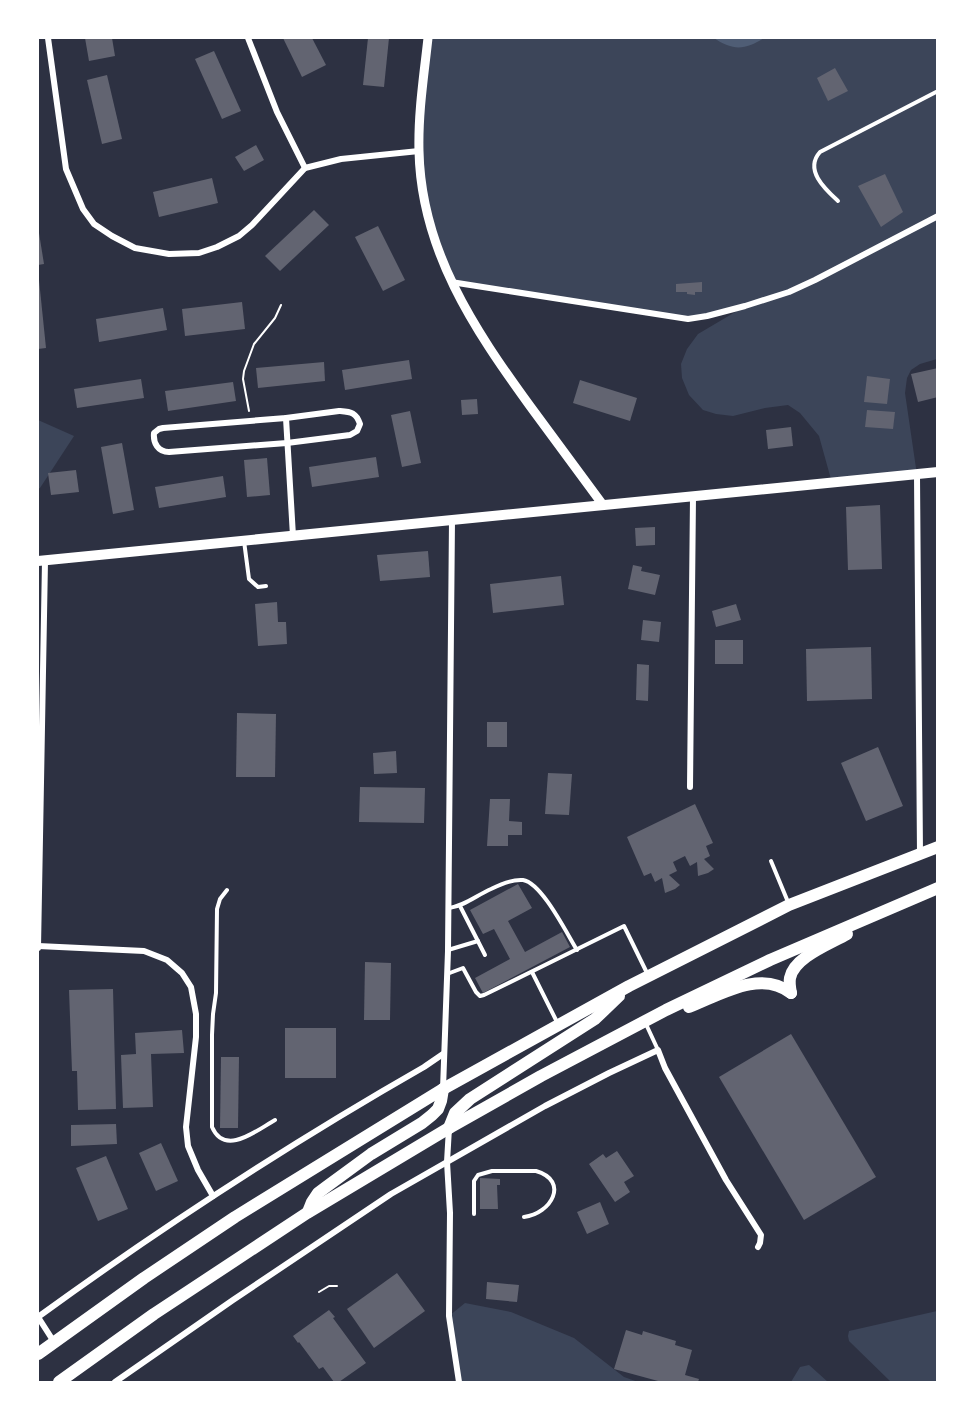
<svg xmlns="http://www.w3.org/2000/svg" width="975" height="1420" viewBox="0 0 975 1420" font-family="Commissioner,sans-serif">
	<rect width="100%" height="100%" fill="#2d3142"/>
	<g fill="#3c4559">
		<path d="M428,38H937V359L920,364L911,370L907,378L905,393L917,475L832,483L819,436L800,413L788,405L765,408L733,416L716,414L703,410L689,395L682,378L681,364L687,349L698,334L742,308L688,319L451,282L423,192L422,95Z"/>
		<path d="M38,420L74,436L40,488L38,489Z"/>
		<path d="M465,1303L511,1312L574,1338L624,1377L638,1382H459L449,1316Z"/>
		<path d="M937,1311V1382H891L849,1341L848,1336L849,1331Z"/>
		<path d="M809,1365L828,1382H791L800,1367Z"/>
	</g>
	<path fill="#4f5d75" d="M714,38H764C745,50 733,51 714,38Z"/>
	<g fill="#626471">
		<path d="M85,38H112L115,56L89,61Z"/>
		<path d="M283,38H312L326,65L302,77Z"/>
		<path d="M368,38H389L384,87L363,85Z"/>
		<path d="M214,51L241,111L222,119L195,59Z"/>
		<path d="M835,68L848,91L828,101L817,78Z"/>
		<path d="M107,75L122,139L102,144L87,80Z"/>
		<path d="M256,145L264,160L244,171L235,157Z"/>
		<path d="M885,174L903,212L881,227L858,186Z"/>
		<path d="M212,178L218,203L159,217L153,192Z"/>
		<path d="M314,210L329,225L280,271L265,256Z"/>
		<path d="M378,226L405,280L383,291L355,237Z"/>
		<path d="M38,233H39L44,264L38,265Z"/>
		<path d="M38,280H39L46,348L38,349Z"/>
		<path d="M702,282V292H695V295L687,294V292H676V284Z"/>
		<path d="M242,302L245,329L185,336L182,309Z"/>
		<path d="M163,308L167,330L99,342L96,319Z"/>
		<path d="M409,360L412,379L345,390L342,370Z"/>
		<path d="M324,362L325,381L258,388L256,368Z"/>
		<path d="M938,368V397L918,402L911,374Z"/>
		<path d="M867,376L890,379L887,404L864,402Z"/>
		<path d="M141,379L144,398L77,408L74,389Z"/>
		<path d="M580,380L637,398L630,421L573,403Z"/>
		<path d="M233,382L236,401L168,411L165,391Z"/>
		<path d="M477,399L478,414L462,415L461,400Z"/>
		<path d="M867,410L895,412L893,429L865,427Z"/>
		<path d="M410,411L421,463L402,467L391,415Z"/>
		<path d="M791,427L793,446L768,449L766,430Z"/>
		<path d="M122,443L134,510L113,514L101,447Z"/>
		<path d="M376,457L379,477L312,487L309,467Z"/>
		<path d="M267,458L270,495L247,497L244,460Z"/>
		<path d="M76,470L79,492L51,495L48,473Z"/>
		<path d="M223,476L226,497L159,508L155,487Z"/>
		<path d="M880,505L882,569L848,570L846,507Z"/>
		<path d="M655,527V545L636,546L635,528Z"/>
		<path d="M428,551L430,577L380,581L377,555Z"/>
		<path d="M633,565L642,567L641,571L660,575L655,595L628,589Z"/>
		<path d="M561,576L564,605L493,613L490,584Z"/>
		<path d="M277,602L278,622H286L287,644L258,646L255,604Z"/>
		<path d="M736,604L741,620L716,627L712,611Z"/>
		<path d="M643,620L661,622L659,642L641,640Z"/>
		<rect x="715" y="640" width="28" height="24"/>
		<path d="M871,647L872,699L807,701L806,649Z"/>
		<path d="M637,664L649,665L648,701L636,700Z"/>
		<path d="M237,713L276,714L275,777H236Z"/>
		<rect x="487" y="722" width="20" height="25"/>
		<path d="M878,747L903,806L866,821L841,763Z"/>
		<path d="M396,751L397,773L374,774L373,753Z"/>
		<path d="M548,773L572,774L569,815L545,814Z"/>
		<path d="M360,787L425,788L424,823L359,822Z"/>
		<path d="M490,799H510L509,821L522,822V835H508V846H487Z"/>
		<path d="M695,804L713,843L706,846L710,856L704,859L714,869L708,873L698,876L697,862L690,866L685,856L673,862L677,871L669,875L680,885L675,889L665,893L662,878L655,882L651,873L644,876L627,837Z"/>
		<path d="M518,884L532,908L508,921L525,952L562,932L570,947L483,993L475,978L510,959L494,929L483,934L470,910Z"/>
		<path d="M365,962L391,963L390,1020H364Z"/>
		<path d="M113,989L116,1109L78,1110L77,1071H72L69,990Z"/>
		<rect x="285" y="1028" width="51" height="50"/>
		<path d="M182,1030L184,1053L151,1054L153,1107L123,1108L121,1055L136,1054L135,1033Z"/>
		<path d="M791,1034L876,1177L804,1220L719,1077Z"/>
		<path d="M221,1057H239L238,1128H220Z"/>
		<path d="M116,1124L117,1144L71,1146V1125Z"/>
		<path d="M161,1143L178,1181L156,1191L139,1153Z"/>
		<path d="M617,1151L634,1176L624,1182L630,1192L615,1202L589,1164L603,1154L606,1158Z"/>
		<path d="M106,1156L128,1209L98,1221L76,1168Z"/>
		<path d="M480,1178L500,1179V1185H497L498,1209H480Z"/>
		<path d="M600,1202L609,1224L587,1234L577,1212Z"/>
		<path d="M397,1273L425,1311L374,1348L347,1309Z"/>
		<path d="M487,1282L519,1285L517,1302L486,1299Z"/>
		<path d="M329,1310L335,1317L333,1318L366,1363L339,1382H334L323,1367L319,1369L299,1342L298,1343L293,1336Z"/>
		<path d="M626,1330L642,1335L643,1331L676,1341L675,1345L692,1350L685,1375L699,1379L698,1382H658V1381L614,1369Z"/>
	</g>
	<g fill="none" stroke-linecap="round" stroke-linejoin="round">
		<g stroke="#fff" stroke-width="2">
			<path d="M249,411L243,379L244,371L254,344L275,318L281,305"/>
			<path d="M319,1292L329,1286H337"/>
		</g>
		<g stroke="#fff" stroke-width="4">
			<path d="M838,201C825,189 804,170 820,152L938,91"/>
			<path d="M244,541L249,579L258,587L266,586"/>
			<path d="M771,861L788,902"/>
			<path d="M227,890L220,899L217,909L216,993L213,1014L212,1035V1127C225,1157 257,1130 275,1120"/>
			<path d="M460,906L485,955"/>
			<path d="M449,908C465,906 477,895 491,889C501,884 513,879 523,880C542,883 567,934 577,950"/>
			<path d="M448,950L478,941"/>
			<path d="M532,972L557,1022"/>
			<path d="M447,974L463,968L476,992L480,996L484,995L624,926L647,973"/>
			<path d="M645,1022L658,1050"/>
			<path d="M474,1214V1181L478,1175L492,1171H536C570,1181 551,1214 524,1217"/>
		</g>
		<g stroke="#fff" stroke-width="6">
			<path d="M48,38L66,169L83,209L94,224L112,236L135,248L169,254L199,253L217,247L239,236L252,225L305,168L341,159L419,151"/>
			<path d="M248,38L277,112L305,168"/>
			<path d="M451,282L688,319L707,316L745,306L789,292L815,280L938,216"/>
			<path d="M339,411C351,412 356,412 360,424L357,431L350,435L287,443L169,452C158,452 153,443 154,433L159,429L163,428L286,418Z"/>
			<path d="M286,418L293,536"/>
			<path d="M917,475L920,854"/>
			<path d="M690,787L693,497"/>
			<path d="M38,946L144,951L167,960L182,973L191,987L196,1014V1037L186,1127L188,1146L198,1170L213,1196"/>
			<path d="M38,948L45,561"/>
			<path d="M443,1089L448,951L452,520"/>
			<path d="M449,1128L447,1162L450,1213L449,1316L459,1382"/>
			<path d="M38,1317C162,1227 291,1143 424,1067L443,1054"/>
			<path d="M38,1317L54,1342"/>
			<path d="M115,1382L233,1300L391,1194L545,1106L609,1073L658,1050L665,1068L726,1180L761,1235L760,1243L758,1247"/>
		</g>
		<path stroke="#fff" stroke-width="9" d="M428,38C424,75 418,113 419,151C421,250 474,329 530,406C554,439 579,472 603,505"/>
		<path stroke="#fff" stroke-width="10" d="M38,561L938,472"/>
		<g stroke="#fff" stroke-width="12">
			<path d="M791,993C790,988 789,983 790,978C794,957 830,944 847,934"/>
			<path d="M689,1007C720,995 760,969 791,993"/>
			<path d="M449,1128L455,1113L470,1099L595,1019L619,996"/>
			<path d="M308,1212L312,1202L318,1193L326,1187L371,1154L422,1123L432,1115L438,1109L441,1101L443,1089"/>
			<path d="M38,1354L144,1278L235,1217L443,1089L629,986L789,905L938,847"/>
			<path d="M59,1382L154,1314L307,1213L449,1128L541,1076L666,1010L770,960L938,888"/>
		</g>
	</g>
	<rect width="975" height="1420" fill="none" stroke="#ffffff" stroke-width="78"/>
</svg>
